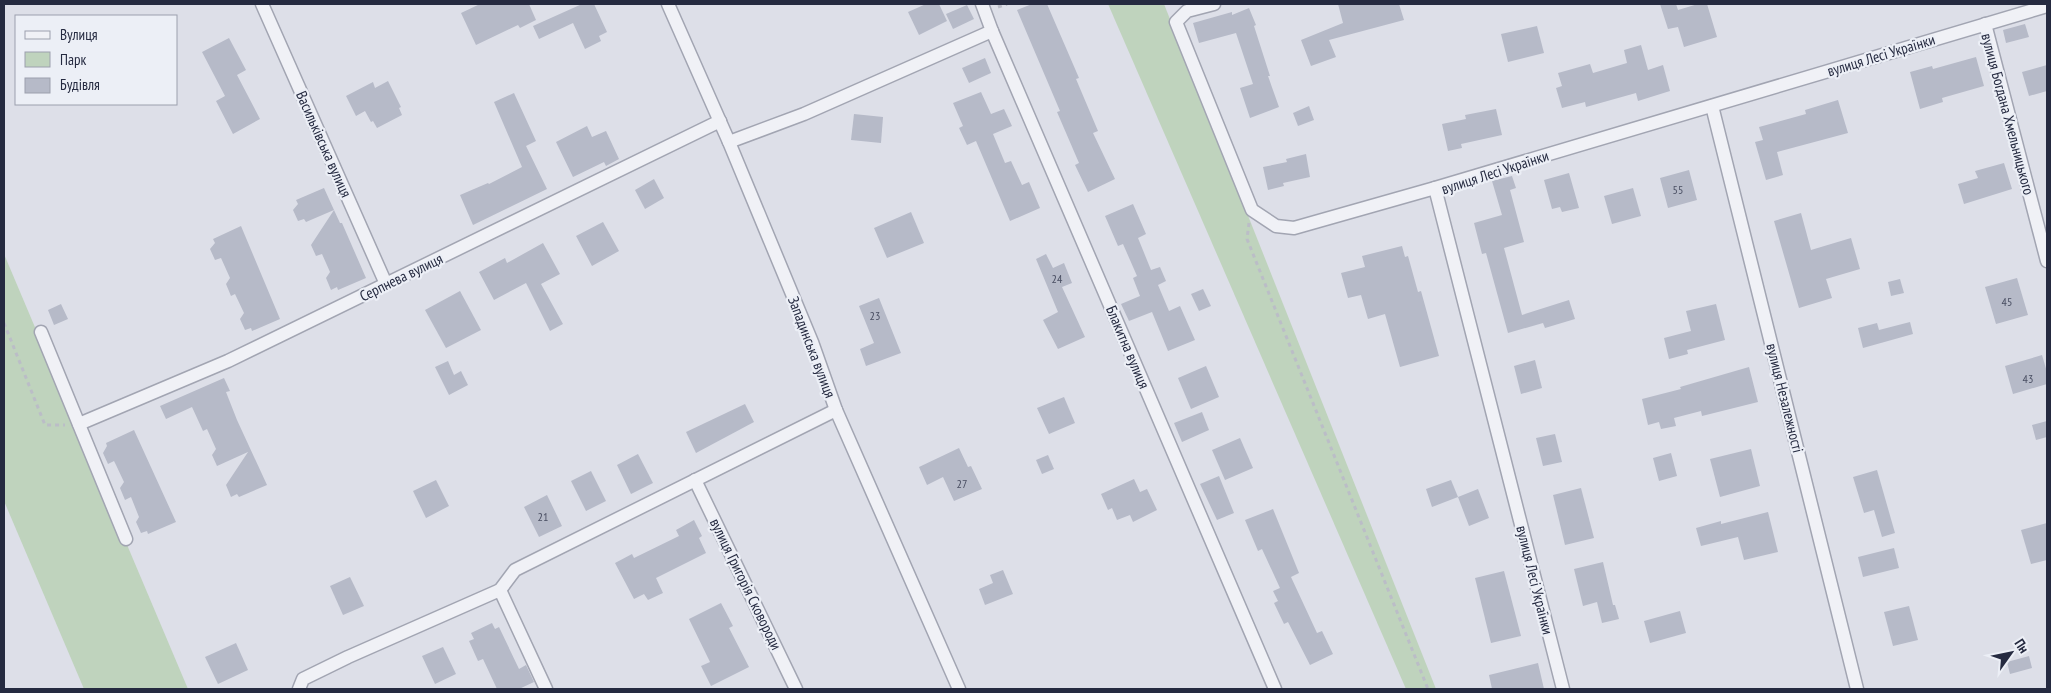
<svg xmlns="http://www.w3.org/2000/svg" width="2051" height="693" viewBox="0 0 2051 693" font-family="'PT Sans Narrow',sans-serif">
	<rect width="100%" height="100%" fill="#dddfe8"/>
	<g fill="#bfd3bd">
		<path d="M1108,4H1164L1436,689H1406Z"/>
		<path d="M4,254L188,689H84L4,501Z"/>
	</g>
	<g fill="#b6bac8">
		<path d="M480,4H529L536,20L520,28L518,25L476,45L461,13Z"/>
		<path d="M582,4H594L607,32L599,36L601,41L585,49L573,23L539,39L533,26Z"/>
		<path d="M926,4H939L947,21L919,35L908,12Z"/>
		<path d="M1032,4H1047L1079,78L1076,79L1098,131L1093,133L1115,179L1088,192L1075,165L1079,163L1057,112L1060,111L1017,10Z"/>
		<path d="M1338,4H1399L1404,20L1329,40L1336,57L1311,66L1301,40L1343,23Z"/>
		<path d="M1660,4H1676L1678,10L1698,4H1707L1717,37L1684,47L1678,27L1668,29Z"/>
		<path d="M967,5L974,19L953,29L946,14Z"/>
		<path d="M1249,8L1256,25L1254,26L1270,76H1268L1279,107L1250,118L1240,88L1253,84L1236,33L1199,43L1193,23L1232,12V15Z"/>
		<path d="M2025,24L2029,37L2006,43L2003,30Z"/>
		<path d="M1537,26L1544,53L1508,62L1501,34Z"/>
		<path d="M229,38L246,70L237,75L260,119L233,134L216,101L225,96L202,52Z"/>
		<path d="M1641,45L1648,70L1663,65L1670,91L1638,101L1636,93L1586,107L1585,102L1562,108L1556,88L1562,86L1558,73L1590,64L1593,73L1627,63L1624,50Z"/>
		<path d="M1976,57L1984,86L1942,98L1943,102L1920,109L1910,72L1932,66L1933,69Z"/>
		<path d="M985,58L991,73L969,83L962,68Z"/>
		<path d="M2047,65V91L2029,96L2022,72Z"/>
		<path d="M388,81L401,107L399,108L402,115L377,128L373,121L371,122L365,111L356,116L346,96L373,82L375,88Z"/>
		<path d="M981,92L991,114L1004,109L1012,126L993,134L1005,163L1011,161L1022,185L1029,182L1040,208L1010,221L976,141L967,145L959,128L963,126L953,103Z"/>
		<path d="M514,93L536,141L526,146L547,189L473,225L460,195L488,183L489,184L522,167L494,102Z"/>
		<path d="M1838,100L1848,133L1777,152L1783,175L1766,180L1755,142L1763,140L1759,127L1806,114L1805,110Z"/>
		<path d="M1309,106L1314,120L1298,126L1293,113Z"/>
		<path d="M1496,109L1502,135L1461,144L1462,148L1448,151L1442,124L1466,119L1465,115Z"/>
		<path d="M854,114L883,117L881,143L851,140Z"/>
		<path d="M587,126L592,137L606,131L619,159L606,166L604,162L573,177L556,142Z"/>
		<path d="M1306,154L1310,177L1283,183L1284,186L1268,190L1263,167L1287,162L1286,159Z"/>
		<path d="M2004,163L2012,189L1964,204L1958,184L1978,178L1975,171Z"/>
		<path d="M1689,170L1697,200L1668,208L1660,178Z"/>
		<path d="M1569,173L1579,208L1562,212L1560,207L1552,209L1544,180Z"/>
		<path d="M1512,176L1516,188L1510,190L1524,242L1504,248L1522,315L1569,300L1575,319L1545,328L1543,323L1508,333L1486,253L1482,254L1474,223L1502,215L1492,181Z"/>
		<path d="M654,179L664,198L645,209L635,190Z"/>
		<path d="M324,188L334,210L306,222L304,219L298,221L293,210L298,204L296,200Z"/>
		<path d="M1633,188L1641,216L1612,224L1604,196Z"/>
		<path d="M1133,204L1146,234L1138,238L1151,270L1160,267L1166,281L1158,285L1169,311L1180,306L1195,340L1168,351L1152,312L1129,321L1121,304L1140,296L1133,278L1137,276L1123,244L1118,246L1105,216Z"/>
		<path d="M334,210L340,223H342L366,278L338,290L337,287L331,290L326,278L330,272L322,254L316,256L311,245Z"/>
		<path d="M911,212L924,243L887,258L874,228Z"/>
		<path d="M1801,213L1811,250L1851,238L1860,269L1826,279L1832,298L1799,308L1774,221Z"/>
		<path d="M603,222L619,251L592,266L576,236Z"/>
		<path d="M241,226L280,319L252,331L251,328L245,330L240,319L244,313L235,294L231,296L226,284L230,278L221,258L215,260L210,249L215,243L213,239Z"/>
		<path d="M543,243L560,274L541,284L563,324L550,331L526,283L494,300L479,272L505,258L507,263Z"/>
		<path d="M1402,246L1405,257L1408,256L1418,292L1421,291L1439,356L1400,367L1385,314L1368,319L1361,295L1348,298L1341,273L1365,267L1362,256Z"/>
		<path d="M1046,254L1053,268L1064,263L1072,283L1062,287L1085,337L1058,349L1043,320L1058,312L1036,259Z"/>
		<path d="M2017,278L2028,315L1996,324L1985,287Z"/>
		<path d="M1900,279L1904,293L1891,296L1888,282Z"/>
		<path d="M1203,289L1211,306L1199,311L1191,294Z"/>
		<path d="M460,291L481,330L446,348L425,310Z"/>
		<path d="M879,298L901,353L866,366L860,349L874,343L859,306Z"/>
		<path d="M61,304L68,319L54,325L48,310Z"/>
		<path d="M1716,304L1725,340L1687,350L1688,354L1669,359L1664,338L1691,331L1686,311Z"/>
		<path d="M1910,322L1913,334L1863,348L1858,328L1877,323L1879,330Z"/>
		<path d="M2042,355L2047,372V384L2013,394L2005,366Z"/>
		<path d="M1535,360L1542,388L1521,394L1514,366Z"/>
		<path d="M448,361L454,375L461,371L468,385L449,395L435,367Z"/>
		<path d="M1206,366L1219,397L1191,409L1178,378Z"/>
		<path d="M1749,367L1758,402L1702,416L1701,411L1674,418L1676,426L1661,429L1659,422L1648,425L1642,399L1681,389L1680,387Z"/>
		<path d="M224,378L230,391L226,392L237,420L267,485L239,497L237,494L231,497L226,485L248,452L217,466L212,455L216,449L207,429L203,431L192,407L166,419L160,406Z"/>
		<path d="M1064,397L1075,423L1049,434L1037,408Z"/>
		<path d="M745,404L754,422L696,453L686,432Z"/>
		<path d="M1202,412L1209,430L1182,442L1174,423Z"/>
		<path d="M2047,421V437L2036,440L2032,425Z"/>
		<path d="M134,430L176,522L148,534L147,531L141,533L136,522L139,517L131,497L125,500L120,488L124,482L116,465L114,461L108,464L103,453L107,446L106,443Z"/>
		<path d="M1555,434L1562,462L1543,466L1536,438Z"/>
		<path d="M1240,438L1253,468L1225,480L1212,450Z"/>
		<path d="M959,448L968,467L971,466L982,489L954,501L943,477L927,485L919,467Z"/>
		<path d="M1751,449L1760,486L1720,497L1710,459Z"/>
		<path d="M1671,453L1677,476L1659,481L1653,458Z"/>
		<path d="M638,454L653,483L631,494L617,465Z"/>
		<path d="M1048,455L1054,469L1042,474L1036,460Z"/>
		<path d="M1877,470L1895,533L1882,537L1874,510L1864,513L1853,477Z"/>
		<path d="M591,471L606,501L586,511L571,481Z"/>
		<path d="M1219,476L1234,513L1217,520L1200,484Z"/>
		<path d="M1134,479L1140,492L1147,489L1157,510L1133,522L1130,515L1117,520L1112,508L1108,510L1101,494Z"/>
		<path d="M436,480L449,506L426,518L413,491Z"/>
		<path d="M1451,480L1458,497L1432,507L1426,489Z"/>
		<path d="M1581,488L1594,538L1565,545L1553,495Z"/>
		<path d="M1478,489L1489,518L1469,526L1458,497Z"/>
		<path d="M547,495L562,526L539,537L524,507Z"/>
		<path d="M1273,509L1299,573L1291,577L1317,633L1322,631L1333,654L1310,665L1288,622L1284,624L1274,603L1278,601L1273,591L1280,588L1262,549L1258,551L1245,520Z"/>
		<path d="M1768,512L1778,552L1744,560L1738,537L1701,546L1696,528L1721,521V524Z"/>
		<path d="M694,520L702,536L699,538L706,553L656,578L663,593L648,600L644,594L634,599L615,563L632,554L634,558L679,536L676,530Z"/>
		<path d="M2047,523V560L2031,564L2021,530Z"/>
		<path d="M1894,548L1899,568L1863,577L1858,557Z"/>
		<path d="M1603,562L1613,605H1615L1619,619L1602,623L1597,602L1583,606L1574,569Z"/>
		<path d="M1003,570L1013,594L985,605L979,589L993,583L990,575Z"/>
		<path d="M1504,571L1521,636L1491,643L1475,578Z"/>
		<path d="M350,577L364,606L343,615L330,586Z"/>
		<path d="M721,603L733,626L729,628L749,667L711,686L701,666L710,662L689,619Z"/>
		<path d="M1909,606L1918,640L1893,646L1884,612Z"/>
		<path d="M1680,611L1686,633L1650,643L1644,621Z"/>
		<path d="M492,623L495,629L499,627L519,669L526,665L534,682L519,689H497L483,659L478,661L469,641L474,639L471,633Z"/>
		<path d="M236,643L248,670L218,684L205,657Z"/>
		<path d="M443,647L456,674L435,684L422,656Z"/>
		<path d="M2029,656L2032,668L2010,674L2007,662Z"/>
		<path d="M1538,663L1544,689H1492L1489,675Z"/>
	</g>
	<g fill="none" stroke-linecap="round" stroke-linejoin="round">
		<g stroke="#a2a5b2" stroke-width="15">
			<g id="minor">
				<path d="M262,4L386,284"/>
				<path d="M668,4L729,142L812,342L836,410L959,689"/>
				<path d="M982,4L992,31L1275,689"/>
				<path d="M1214,4L1187,11L1176,22L1252,210L1276,226L1294,228L1435,188"/>
				<path d="M1985,24L2047,261"/>
				<path d="M1712,106L1857,689"/>
				<path d="M729,142L804,114L992,31"/>
				<path d="M41,332L126,539"/>
				<path d="M79,424L228,361L720,121"/>
				<path d="M695,480L796,689"/>
				<path d="M500,590L546,689"/>
				<path d="M299,689L303,679L348,657L500,590L515,570L836,410"/>
				<path d="M1563,689L1435,188L2047,6"/>
			</g>
		</g>
		<g stroke="#bbbdc7" stroke-width="3" stroke-dasharray="4 4" stroke-linecap="butt">
			<path d="M998,7L1007,4"/>
			<path d="M1249,223L1247,239L1428,689"/>
			<path d="M4,323L45,425H65"/>
		</g>
		<use href="#minor" stroke="#f0f1f6" stroke-width="12"/>
	</g>
	<g text-anchor="middle" dominant-baseline="central" stroke-width="4.5" stroke-linejoin="round" paint-order="stroke">
		<g font-size="12" fill="#494e62">
			<text x="1678" y="189">55</text>
			<text x="1057" y="278">24</text>
			<text x="2007" y="301">45</text>
			<text x="875" y="315">23</text>
			<text x="2028" y="378">43</text>
			<text x="962" y="483">27</text>
			<text x="543" y="516">21</text>
		</g>
		<g font-size="15" fill="#252a40" stroke="#eceff6">
			<text transform="translate(1881 55) rotate(-17)">вулиця Лесі Українки</text>
			<text transform="translate(2008 114) rotate(75)">вулиця Богдана Хмельницького</text>
			<text transform="translate(324 144) rotate(66)">Васильківська вулиця</text>
			<text transform="translate(1495 172) rotate(-18)">вулиця Лесі Українки</text>
			<text transform="translate(401 277) rotate(-26)">Серпнева вулиця</text>
			<text transform="translate(812 347) rotate(69)">Западинська вулиця</text>
			<text transform="translate(1128 347) rotate(67)">Блакитна вулиця</text>
			<text transform="translate(1785 398) rotate(76)">вулиця Незалежності</text>
			<text transform="translate(1535 580) rotate(76)">вулиця Лесі Українки</text>
			<text transform="translate(746 584) rotate(64)">вулиця Григорія Сковороди</text>
		</g>
	</g>
	<rect width="2051" height="693" fill="none" stroke="#252a40" stroke-width="10"/>
	<rect x="15" y="15" width="162" height="90" fill="#eceff6" stroke="#9ca0ad"/>
	<rect x="25" y="31" width="25" height="8" fill="#f0f1f6" stroke="#9ca0ad"/>
	<text x="60" y="40" font-size="15" fill="#252a40">Вулиця</text>
	<rect x="25" y="52" width="25" height="15" fill="#bfd3bd" stroke="#9ca0ad"/>
	<text x="60" y="65" font-size="15" fill="#252a40">Парк</text>
	<rect x="25" y="78" width="25" height="15" fill="#b6bac8" stroke="#9ca0ad"/>
	<text x="60" y="90" font-size="15" fill="#252a40">Будівля</text>
	<g transform="translate(2011 653) rotate(57)" stroke="#eceff6" stroke-width="4" paint-order="stroke">
	<path d="M0-4L9 19L0 12L-9 19Z" fill="#252a40"/>
	<text y="-8" font-size="14" font-weight="bold" text-anchor="middle" fill="#252a40">Пн</text>
	</g>
</svg>
